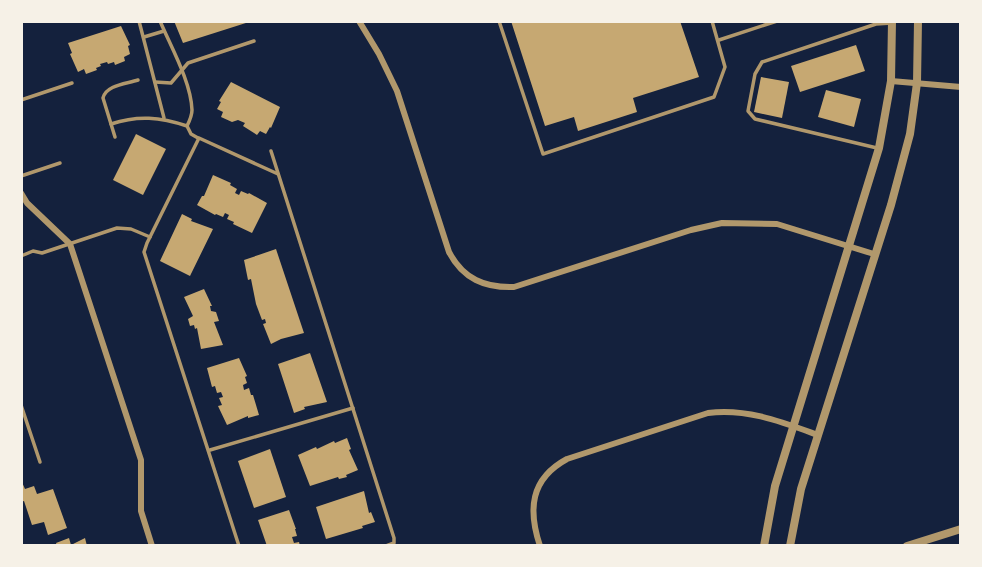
<svg xmlns="http://www.w3.org/2000/svg" width="982" height="567" viewBox="0 0 982 567" font-family="'Asap Condensed',sans-serif">
	<rect width="100%" height="100%" fill="#14213d"/>
	<g fill="#c6a872">
		<path d="M174,21H249V22L183,43Z"/>
		<path d="M511,21H680L699,77L633,98L637,112L578,131L574,117L545,126Z"/>
		<path d="M121,26L130,45L128,46L130,54L124,57L125,61L115,65L114,62L108,64L107,62L100,64L101,66L96,68L97,70L86,74L84,69L78,72L70,54L72,53L68,43Z"/>
		<path d="M856,45L865,71L800,92L791,66Z"/>
		<path d="M761,77L789,82L782,118L754,112Z"/>
		<path d="M231,82L280,107L271,128L270,127L266,134L260,131L257,135L243,126L245,123L238,120L232,122L221,117L223,112L217,109L221,102L219,101Z"/>
		<path d="M826,90L861,99L854,127L818,117Z"/>
		<path d="M136,134L166,149L143,195L113,180Z"/>
		<path d="M213,175L231,183L230,185L237,189L235,193L239,195L241,191L248,194L249,193L267,203L252,233L233,224L234,222L227,219L229,215L225,213L223,217L216,214L215,215L197,205L202,196H204Z"/>
		<path d="M182,214L192,219L191,221L213,229L190,276L160,261Z"/>
		<path d="M276,249L304,333L281,339L271,344L263,324L266,323L265,319L262,320L256,304L251,279L248,280L244,260Z"/>
		<path d="M204,289L212,306H210L211,311L216,312L219,321L214,322L223,345L201,349L197,328L195,329L194,325L190,326L188,319L193,316L184,297Z"/>
		<path d="M310,353L327,402L304,407L305,409L294,413L278,364Z"/>
		<path d="M239,358L247,376L245,377L247,383L243,385L244,390L249,388L251,395H253L259,415L248,418V416L227,425L218,406L222,405L219,398L223,397L221,392L217,393L215,386L212,387L207,368Z"/>
		<path d="M347,438L351,449L349,450L358,470L346,475L347,477L339,479L338,477L310,486L298,455L316,447L317,449L334,441L335,443Z"/>
		<path d="M270,449L286,497L254,508L238,461Z"/>
		<path d="M21,480L25,489L34,486L37,494L53,489L67,528L48,535L44,522L32,525L24,501L21,502Z"/>
		<path d="M364,491L369,513L371,512L375,522L362,526L363,528L326,539L316,507Z"/>
		<path d="M289,510L296,529H295L297,536L292,537L294,543L299,542L300,546H267L258,520Z"/>
		<path d="M69,538L71,545L85,538L87,546H57L56,543Z"/>
	</g>
	<g fill="none" stroke-linecap="round" stroke-linejoin="round">
		<g stroke="#b1986c" stroke-width="3.5">
			<path d="M139,21L164,118"/>
			<path d="M160,21C171,47 191,82 192,110C192,115 189,122 187,126"/>
			<path d="M499,21L543,154L714,97L725,67L712,21"/>
			<path d="M144,37L164,31"/>
			<path d="M719,40L777,21"/>
			<path d="M155,82L171,83L188,63L254,41"/>
			<path d="M21,100L72,83"/>
			<path d="M111,124C138,115 160,117 187,126L191,134L198,138"/>
			<path d="M115,137L103,98C106,85 126,84 138,80"/>
			<path d="M877,148L755,119L748,111L755,74L762,62L876,24L892,23"/>
			<path d="M271,151L394,538V543L386,546"/>
			<path d="M21,176L60,163"/>
			<path d="M21,256L33,251L42,253L117,228L131,229L150,237"/>
			<path d="M21,405L40,462"/>
			<path d="M210,450L353,408"/>
			<path d="M239,546L144,252L147,243L199,138L278,174"/>
		</g>
		<g stroke="#b1986c" stroke-width="6">
			<path d="M359,21L379,54L397,91L449,252C463,279 485,288 514,287L691,230L722,223L777,224L874,254"/>
			<path d="M891,81L961,87"/>
			<path d="M21,193L27,203L70,244L141,460V511L152,546"/>
			<path d="M540,546C528,510 530,479 567,459L708,413C747,408 782,422 818,435"/>
		</g>
		<g stroke="#b1986c" stroke-width="8">
			<path d="M764,546L775,486L879,148L891,81L892,21"/>
			<path d="M790,546L801,489L891,205L910,134L917,83L918,21"/>
			<path d="M907,546L961,529"/>
		</g>
	</g>
	<rect width="982" height="567" fill="none" stroke="#f6f1e7" stroke-width="46"/>
</svg>
